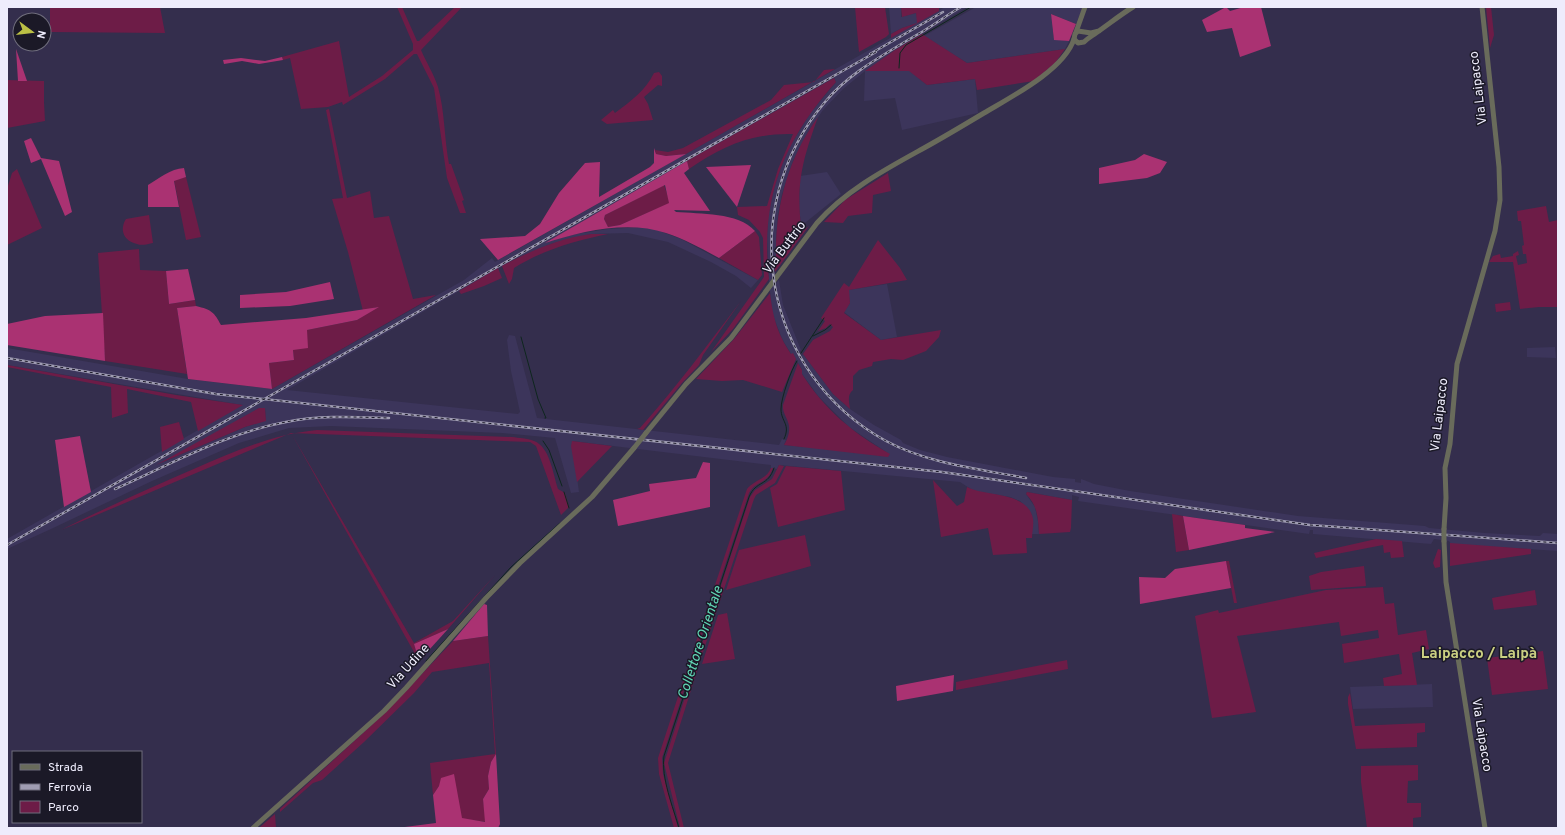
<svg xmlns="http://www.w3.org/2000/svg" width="1565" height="835" viewBox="0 0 1565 835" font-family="Overpass,sans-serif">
	<rect width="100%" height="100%" fill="#342e4d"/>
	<g fill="#3c355b" fill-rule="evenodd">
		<path d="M889,7H901V17L916,13L918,23L945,7H967L895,50L866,71L909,70L927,85L975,79L978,113L902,130L895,98L864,101L865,71L843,89L823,110L808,132L793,161L782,194L778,215L776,241V266L774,268L776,283L779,280L783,305L801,350L799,352L802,356L803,354L833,394L850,409L874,425L901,440L903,443L920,450L947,457L1053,477L1075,479V482L1081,483V479L1084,480L1094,484L1130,491L1298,516L1425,526L1429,528L1485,533L1540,536L1543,533L1558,534V551L1451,544L1449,541L1434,539L1431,544L1313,534V530H1310L1309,534L1078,501L1079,497L1072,495V500L1027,492L1026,494L1035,507L1038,521L1039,534H1032V515L1029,510L1020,501L1010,497L974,491L960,482L779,465L777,469L771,468V465L572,441L579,492L571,493L555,438L502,433L331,426L289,428L239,443L152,481L51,529L7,549V539L242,405L7,365V348L188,379L272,389L464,280L492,258L495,262L915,24L902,28L891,34ZM834,78L836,82L811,112L791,144L783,161L774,187L768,216L767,235L768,269L772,313L782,339L791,354H793L802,370V374L818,396L849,427L889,454L784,445L786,440L782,439L779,445L537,418L515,336L509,335L507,340L511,371L520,412L518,414L287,390L515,259L551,244L591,234L628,233L668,242L711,262L736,276L751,288L758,280L681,239L654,229L642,227L608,229L576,234L548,241ZM265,409L266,420L245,427L161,463Z"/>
		<path d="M976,7H1083L1076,24L1051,14L1054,39L1069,41L1065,49L967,63L924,36Z"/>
		<path d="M827,172L841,194L801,226L799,207L800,176Z"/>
		<path d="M887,284L897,337L881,340L844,312L850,303L848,290Z"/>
		<path d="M1555,347L1556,358L1527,357V348Z"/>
		<path d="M1432,684L1433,707L1353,709L1350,687Z"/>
	</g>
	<g fill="#6d1c47">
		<path d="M50,7H160L165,33L50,32Z"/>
		<path d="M397,7H402L417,41H419L455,7H462L421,50C426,62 434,74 438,87C445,112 444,137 449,164H451L464,200L462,201L466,213H460L447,178L434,88L417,54H414L385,79L343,105L342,102L328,107L301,109L290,58L283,60L282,57L339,41L349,97L382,76L413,50V44Z"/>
		<path d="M855,7H885L889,34L886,37L859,52Z"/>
		<path d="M901,7H939V11L891,38V34L902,28L917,23L916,13L902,17Z"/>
		<path d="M1486,7H1491L1494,35L1490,48Z"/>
		<path d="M922,34L967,63L1065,49L1055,63L1034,81L977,90L975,79L927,85L909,71H865L895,50Z"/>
		<path d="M835,69L686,154L666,156L656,154L655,150L668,152L683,148L771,100L784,85L814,82L824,70Z"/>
		<path d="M659,72L662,76V86L658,85L644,97L648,104L653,120L607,124L601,120L613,110L615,113C631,101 645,91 654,73Z"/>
		<path d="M834,78L836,82C783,141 760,199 769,279L733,329L711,352L764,277L763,238L760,232L749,220L738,215L737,207L767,206L778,169L793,134C752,133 723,146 689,169L687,161Z"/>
		<path d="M7,80L44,81V102L45,121L7,128Z"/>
		<path d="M329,109L347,198L370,191L374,218L389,216L413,299L436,295L272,389L269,363L294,360L293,350L307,330L357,320L377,307L363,311L348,252L332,199L343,198L326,110Z"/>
		<path d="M818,117C803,159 796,182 801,226L786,240L780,249C788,246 801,232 809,226L775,272C774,267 776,262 776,257C775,207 788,158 818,117Z"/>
		<path d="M17,169L42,228L7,245V189L12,173Z"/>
		<path d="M888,173L891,191L873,195L872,213L848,216L843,223L824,222L845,200Z"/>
		<path d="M186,177L201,237L186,240L174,180Z"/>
		<path d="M664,185L670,203L620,225L608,227L604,219L605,215Z"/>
		<path d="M1546,206L1549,222L1558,220V307H1539L1520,309L1513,262H1489L1493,256L1500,254L1501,258L1513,256V254L1518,251L1519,255L1516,256L1518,265L1527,263L1526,254H1523L1522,246L1524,245L1521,221H1518L1517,211Z"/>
		<path d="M149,215L153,243C148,244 142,246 137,244C124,241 119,230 126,219Z"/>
		<path d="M755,231L759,237L762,275L758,280L719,258Z"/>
		<path d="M591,234H608C574,241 543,250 514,268L512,279L509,284L502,266C530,251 560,238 591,234Z"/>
		<path d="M878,240L900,268L907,280L849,290L850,303L844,313L881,340L941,330L939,337L926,351L903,360L891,359L873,362L872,366L859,370L853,376V390C847,395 849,401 850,409L833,394L803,354L813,340L830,331L833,327L830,324L826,328L818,331L825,321L821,318L844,283L849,287Z"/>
		<path d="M139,249L140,270L166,271L169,304L195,300L196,306L177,308L187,374L105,361L98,253Z"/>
		<path d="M498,268L502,278L484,286L461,294L459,291Z"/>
		<path d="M770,293C773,317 777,333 791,354L793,353L796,359L782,392L743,380L722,381L696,379L734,339Z"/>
		<path d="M741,301L703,355L699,365L682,383L643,430L637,429L640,428C676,388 708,344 741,301Z"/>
		<path d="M1510,302L1511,310L1496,312L1495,304Z"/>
		<path d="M798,363L802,370V374C825,410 853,433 890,454L888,457L784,445C787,440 790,433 789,426C788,418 782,413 783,405Z"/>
		<path d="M7,365L176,395L243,405L198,431L191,402L127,389L128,413L112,418L111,387L7,367Z"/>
		<path d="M259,408H265L266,421L245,427L156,465Z"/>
		<path d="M179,422L184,439L162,452L160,427Z"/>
		<path d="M317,430L512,437C519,438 527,438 534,441C550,447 553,474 558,489L565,493L569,507L561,515L536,446L530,442L291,433L414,643L453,621L495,575L448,629L414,644L419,661L291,433L61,530C105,508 150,488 196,468C235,451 274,434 317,430Z"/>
		<path d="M572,441L612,446L577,482L571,446Z"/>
		<path d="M779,465L784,466L775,483L756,495L754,499L699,664L695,665L750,497L755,490L772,479Z"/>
		<path d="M786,466L841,471L845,510L778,527L770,488L777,484Z"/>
		<path d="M771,468H773C767,485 756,480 749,493L692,665L688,666L747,489C754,480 767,479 771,468Z"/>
		<path d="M933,480L957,506L964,502L967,487C986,497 1028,491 1033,519C1034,525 1032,532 1032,538H1026L1027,553L993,555L988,528L941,537Z"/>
		<path d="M1027,492L1072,500L1071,528L1070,532L1039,534C1038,519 1038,506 1026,494Z"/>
		<path d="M1172,514L1183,516L1189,550L1176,552Z"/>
		<path d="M805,535L811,566L726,590L739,550Z"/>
		<path d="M1376,539L1402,541L1404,557L1391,558L1390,552L1384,553L1383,545L1316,558L1314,553Z"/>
		<path d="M1450,543L1531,549V554L1450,566Z"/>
		<path d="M1438,549L1441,550L1440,567L1435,568L1433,563Z"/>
		<path d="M1226,561H1229L1237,603H1234Z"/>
		<path d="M1364,566L1366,586L1311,590L1309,576L1321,572Z"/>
		<path d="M1383,587L1385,604L1394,603L1398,635L1426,630L1429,649L1412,653L1417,685L1384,686L1383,678L1402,674L1399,654L1344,663L1342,644L1379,638L1378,630L1341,636L1339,622L1237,636L1256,712L1212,718L1195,616L1218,610L1219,613L1326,590Z"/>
		<path d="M1535,590L1537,605L1494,610L1492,598Z"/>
		<path d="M727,613L735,659L702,664L718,615Z"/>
		<path d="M488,636L496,754L491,762L488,776L489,789L483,799L486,822L462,819L439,786L433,795L430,763L495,754L489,663L432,672L414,693L364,742L322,780L313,783L280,812V809L387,711L453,641Z"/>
		<path d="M1543,651L1548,689L1492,695L1487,658Z"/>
		<path d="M1067,660L1068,669L956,690V682Z"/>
		<path d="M698,668L668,763L684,828H680L664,763L694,669Z"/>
		<path d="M687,669H691L662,758L663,774L678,828H674L659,774L658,758Z"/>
		<path d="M1350,693L1355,726L1425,723V732L1417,733V747L1356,749L1348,704V697Z"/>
		<path d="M1418,765V780L1408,781L1407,803H1421V817L1413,818V828H1367L1361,782V766Z"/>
		<path d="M275,814L276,828H259Z"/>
	</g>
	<g fill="#aa3272" fill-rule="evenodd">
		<path d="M1226,7L1230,11L1244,7H1261L1271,46L1240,57L1232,28L1207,32L1202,20Z"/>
		<path d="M1051,14L1076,24L1069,41L1054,40Z"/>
		<path d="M16,49L27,81H18Z"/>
		<path d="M282,57L283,60L259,64L242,61L224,64L223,60L241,58L265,61Z"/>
		<path d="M31,138L41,158L59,161L72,212L65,216L41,159L31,163L24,141Z"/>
		<path d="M654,148L656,154L666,156L686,154L498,260L480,239L525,236L540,224L559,193L585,163L600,162L599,197L650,167L654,163Z"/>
		<path d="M1144,154L1167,162L1160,173L1147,178L1099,184V168L1135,160Z"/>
		<path d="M687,161L689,169L684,173L710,211L674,210L676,212C700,214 738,212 755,231L719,258C702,249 685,239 666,233C628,220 582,231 545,243ZM665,185L669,203L620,225L608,227L604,219L605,215Z"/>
		<path d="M751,165L737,207L706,167Z"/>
		<path d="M184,168L186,177L174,181L179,207H148V185C160,178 170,169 184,168Z"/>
		<path d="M188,269L195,300L169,304L166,271Z"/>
		<path d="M330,282L334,299L290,306L240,308V295L286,292Z"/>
		<path d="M196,306C212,310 214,312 221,325L306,318L379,307L357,320L307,330L308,348L293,350L294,360L269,363L272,389L188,379L177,308Z"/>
		<path d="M103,313L105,361L7,345V324L45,316Z"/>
		<path d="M80,436L91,492L64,507L55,440Z"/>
		<path d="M703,462L710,463V507L618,526L613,500L650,491L649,484L696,478Z"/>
		<path d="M1183,516L1245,525V528L1275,532L1189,550Z"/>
		<path d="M1226,561L1231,588L1140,604L1139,577L1165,578L1175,569Z"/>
		<path d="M484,604L487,605L488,636L453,641Z"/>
		<path d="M448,629L419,661L414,644Z"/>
		<path d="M954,675L953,691L897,701L896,686Z"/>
		<path d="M496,754L500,824L498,828H397L436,823L433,795L439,786L441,778L454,774L462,818L485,822L483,799L489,789L488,776L491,762Z"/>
	</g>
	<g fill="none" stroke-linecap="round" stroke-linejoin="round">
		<g stroke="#0e261e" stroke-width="1">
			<path d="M899,68L900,53L906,45L971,7"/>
			<path d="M813,336L825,330L831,325"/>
			<path d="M521,337L538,399L546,418H545"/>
			<path d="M801,353L824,318"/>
			<path d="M784,439C791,424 781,422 781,409C781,398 791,370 797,361"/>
			<path d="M543,441L549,450L562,486"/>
			<path d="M564,492L569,508"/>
			<path d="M426,661L511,567L560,523"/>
			<path d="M679,828C673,807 661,778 664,756L749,497C756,480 768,487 774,468"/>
		</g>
		<g stroke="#696b5b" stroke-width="5">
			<path d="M1099,31L1091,33L1078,31L1075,34L1074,39L1078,43L1084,42C1088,38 1092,36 1096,33C1109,24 1120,15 1133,7"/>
			<path d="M1076,32L1085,7"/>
			<path d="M646,433L686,384L731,338L817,223C846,190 886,169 924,148C944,137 964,125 984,113C1011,97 1064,70 1074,39"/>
			<path d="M1444,529L1446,498L1445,468L1450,444L1457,364L1495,231L1500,200L1499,167L1482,7"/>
			<path d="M1444,541L1446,582L1485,828"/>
			<path d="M253,828L384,711L406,688L486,598L520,563L592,497L634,448"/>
		</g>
		<g stroke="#9f9cb2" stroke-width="2.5">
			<g id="rail">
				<path d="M961,7C945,16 930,28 913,37C882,56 849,73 825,102C734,209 762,373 886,441C929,464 979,469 1026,478"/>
				<path d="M870,54L943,12"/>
				<path d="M7,358L216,394L942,472L1310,525L1558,543"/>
				<path d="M115,489C171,464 226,433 286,422C320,415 355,417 389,418"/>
				<path d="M7,545L876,52"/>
			</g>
		</g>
		<use href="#rail" stroke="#1b1927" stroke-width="1" stroke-dasharray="3" stroke-linecap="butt"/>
		<g stroke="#696b5b" stroke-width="5">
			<path d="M634,448L646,433"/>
			<path d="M1444,541V529"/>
		</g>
	</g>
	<g text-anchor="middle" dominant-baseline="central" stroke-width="3" stroke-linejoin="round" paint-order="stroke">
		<g font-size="13" fill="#eeecfc" stroke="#1b1927">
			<text transform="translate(1479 88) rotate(-97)">Via Laipacco</text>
			<text transform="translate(785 248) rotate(-53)">Via Buttrio</text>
			<text transform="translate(1440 415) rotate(-83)">Via Laipacco</text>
			<text transform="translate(409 667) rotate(-48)">Via Udine</text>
			<text transform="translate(1481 735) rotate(81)">Via Laipacco</text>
		</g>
		<g font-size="14" font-style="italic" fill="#61d7b5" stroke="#1b1927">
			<text transform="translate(701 643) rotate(-72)">Collettore Orientale</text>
		</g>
		<g font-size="15" font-weight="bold" fill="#cbd082" stroke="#1b1927">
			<text x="1479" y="654">Laipacco / Laipà</text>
		</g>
	</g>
	<rect width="1565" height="835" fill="none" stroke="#eeecfc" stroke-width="16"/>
	<rect x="12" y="751" width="130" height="72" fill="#1b1927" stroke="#6f6d7c"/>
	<rect x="20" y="764" width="20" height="6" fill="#696b5b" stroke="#6f6d7c"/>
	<text x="48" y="771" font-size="12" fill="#eeecfc">Strada</text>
	<rect x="20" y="784" width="20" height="6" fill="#9f9cb2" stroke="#6f6d7c"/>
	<text x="48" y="791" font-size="12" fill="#eeecfc">Ferrovia</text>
	<rect x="20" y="801" width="20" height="12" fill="#6d1c47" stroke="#6f6d7c"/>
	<text x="48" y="811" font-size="12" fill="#eeecfc">Parco</text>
	<g transform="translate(32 32) rotate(105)"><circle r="19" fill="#1b1927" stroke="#6f6d7c"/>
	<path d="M0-3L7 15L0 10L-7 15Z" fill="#bbc045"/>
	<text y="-6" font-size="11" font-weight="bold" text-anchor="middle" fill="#eeecfc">N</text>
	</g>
</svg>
